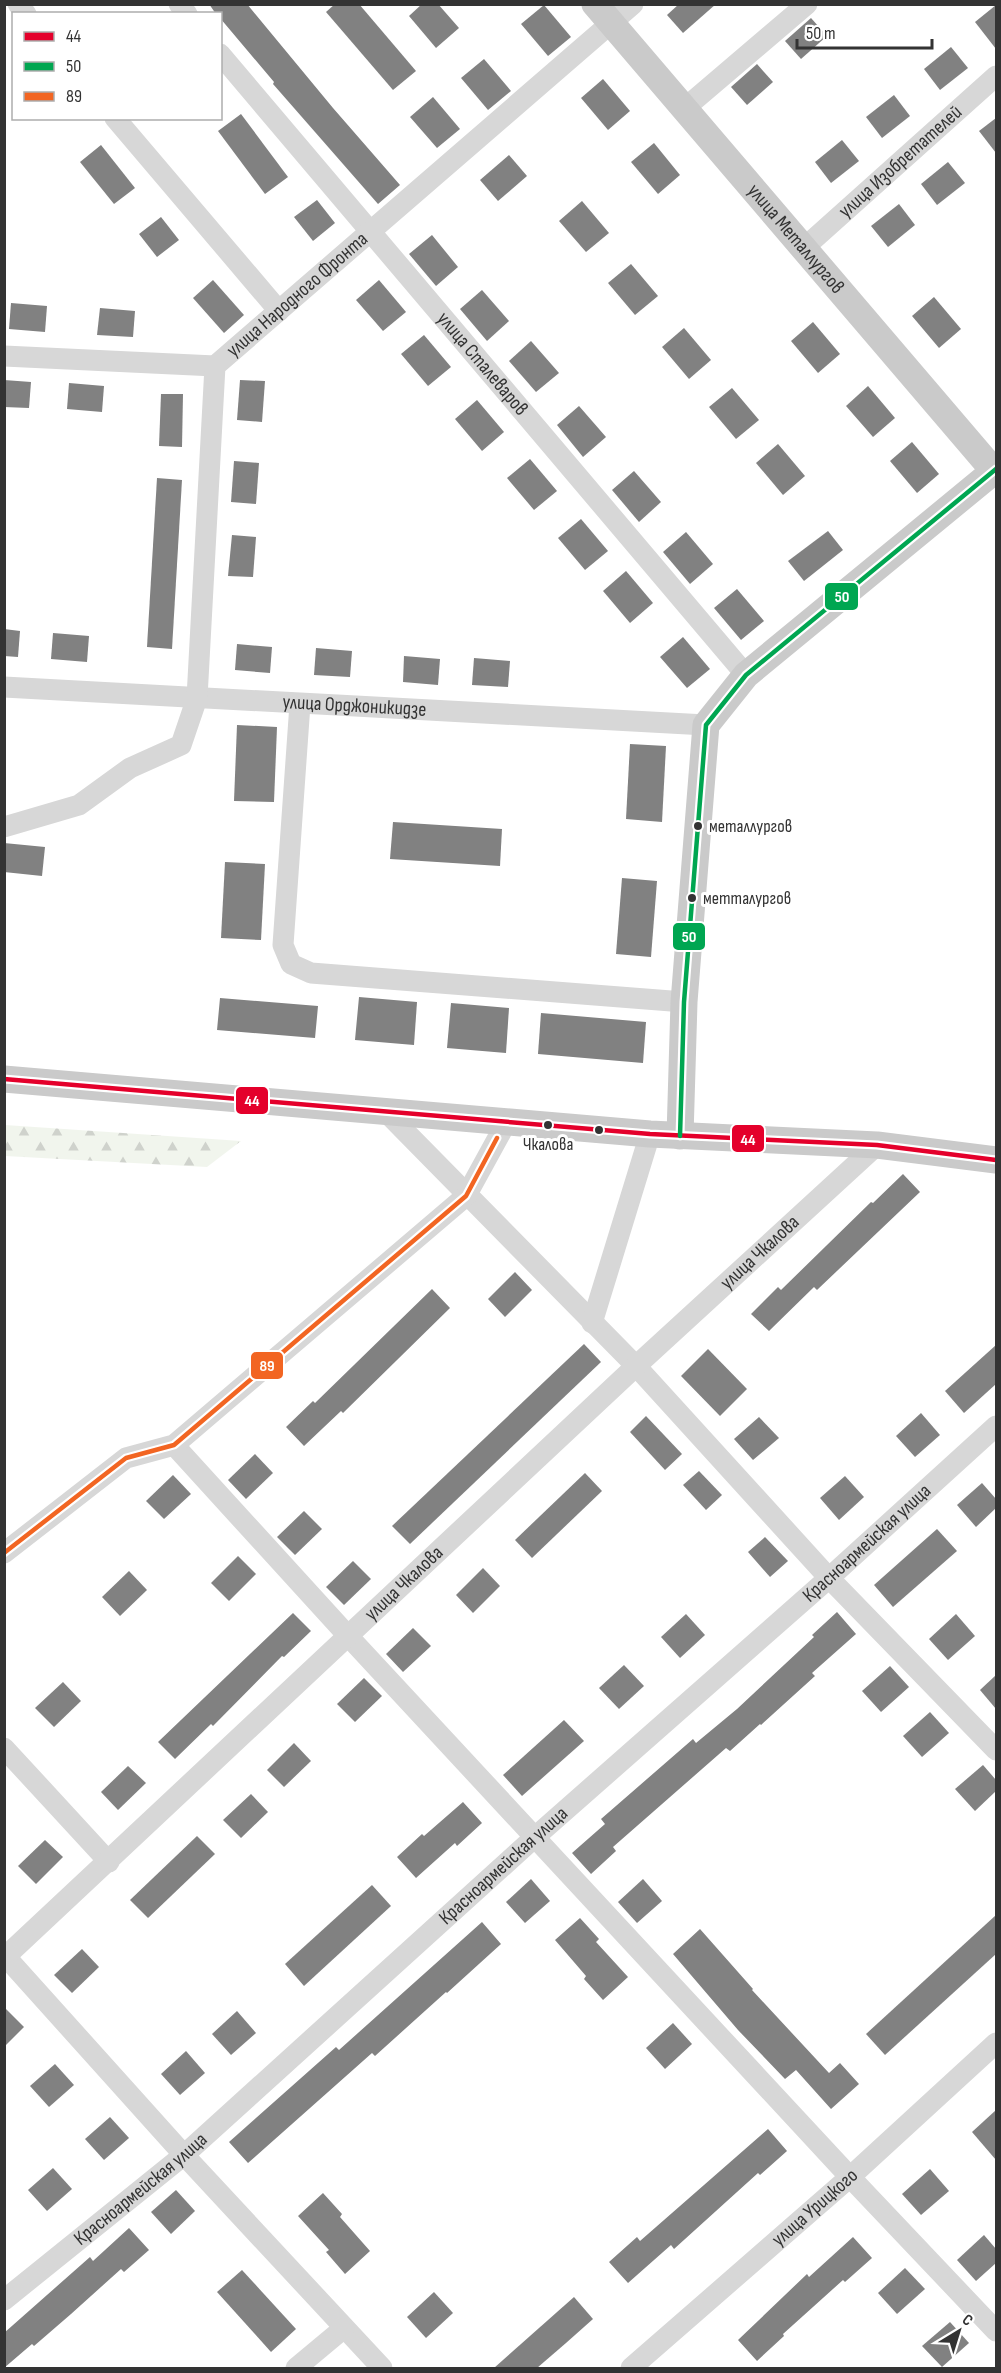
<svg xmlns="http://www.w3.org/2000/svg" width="1001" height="2373" viewBox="0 0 1001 2373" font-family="'Sofia Sans Condensed',sans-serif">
	<defs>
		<pattern id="forest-firs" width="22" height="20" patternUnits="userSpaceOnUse" patternTransform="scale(1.5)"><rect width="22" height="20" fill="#f1f5ed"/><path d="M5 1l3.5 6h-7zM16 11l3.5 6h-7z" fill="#cfd2cc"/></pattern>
	</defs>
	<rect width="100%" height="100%" fill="#fff"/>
	<path fill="url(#forest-firs)" d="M5,1125L241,1141L207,1167L5,1156Z"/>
	<g fill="#818181">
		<path d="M209,4H247L333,108L400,185L378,204L273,84L274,82L220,18V14H216Z"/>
		<path d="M335,4H359L416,71L393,90L326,12Z"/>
		<path d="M422,4H438L459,28L436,48L409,16Z"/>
		<path d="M679,4H716L683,33L667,15Z"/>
		<path d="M544,5L571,37L548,56L521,24Z"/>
		<path d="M996,5V49L975,22Z"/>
		<path d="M811,18L827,36L801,59L785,41Z"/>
		<path d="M951,47L968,68L940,90L924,69Z"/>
		<path d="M484,59L511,91L488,110L461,78Z"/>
		<path d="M757,64L773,82L747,105L731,87Z"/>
		<path d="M603,79L630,111L608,130L581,98Z"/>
		<path d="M894,95L910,116L882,138L866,117Z"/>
		<path d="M433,97L460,129L437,148L410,117Z"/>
		<path d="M241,114L288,177L265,194L218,131Z"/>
		<path d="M996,118V153L979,131Z"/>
		<path d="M842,140L859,161L831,183L815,162Z"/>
		<path d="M654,143L680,175L658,194L631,162Z"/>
		<path d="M101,145L135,188L114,204L80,162Z"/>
		<path d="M509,155L527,176L498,201L480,180Z"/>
		<path d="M948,162L965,183L937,205L921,184Z"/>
		<path d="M317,200L335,223L313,241L294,217Z"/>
		<path d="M582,201L609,233L586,252L559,221Z"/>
		<path d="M899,204L915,225L888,247L871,226Z"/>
		<path d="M161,217L179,240L157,257L139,234Z"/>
		<path d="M432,235L458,267L436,286L409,254Z"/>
		<path d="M631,264L658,296L635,315L608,283Z"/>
		<path d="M213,280L244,315L224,333L193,298Z"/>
		<path d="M379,280L406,312L383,331L356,300Z"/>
		<path d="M482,290L509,321L487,341L460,309Z"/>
		<path d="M934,297L961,329L939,348L912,316Z"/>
		<path d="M11,303L47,306L45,332L9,329Z"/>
		<path d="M100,308L135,311L133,337L97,335Z"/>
		<path d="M813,322L840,354L818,373L791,341Z"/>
		<path d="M684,328L711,360L689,379L662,347Z"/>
		<path d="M424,335L451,367L428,386L401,354Z"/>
		<path d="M531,341L559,373L536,392L509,361Z"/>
		<path d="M4,380L31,382L29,408L4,407Z"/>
		<path d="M240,380L265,381L262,422L237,420Z"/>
		<path d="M69,383L104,386L102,412L67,409Z"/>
		<path d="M868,386L895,418L873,437L846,406Z"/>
		<path d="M732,388L759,420L736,439L709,407Z"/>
		<path d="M161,394H183L182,447L159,446Z"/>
		<path d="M477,400L504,432L482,451L455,419Z"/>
		<path d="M579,406L606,437L583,457L557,425Z"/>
		<path d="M912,442L939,474L917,493L890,461Z"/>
		<path d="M778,444L805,476L783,495L756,463Z"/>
		<path d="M530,459L557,491L534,510L507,478Z"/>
		<path d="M234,461L259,463L256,504L231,502Z"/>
		<path d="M634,471L661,502L639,522L612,490Z"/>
		<path d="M157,478L182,480L172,649L147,647Z"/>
		<path d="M581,519L608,551L585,570L558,538Z"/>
		<path d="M828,531L843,550L804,581L788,561Z"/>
		<path d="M686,532L713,564L690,584L663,552Z"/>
		<path d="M232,535L256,537L253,577L228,576Z"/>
		<path d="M626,571L653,603L630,623L603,591Z"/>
		<path d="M737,589L764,621L741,640L714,608Z"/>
		<path d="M4,629L20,631L18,657L4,656Z"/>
		<path d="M53,633L89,636L87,662L51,659Z"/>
		<path d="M683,637L710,669L687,688L660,657Z"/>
		<path d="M237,644L272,647L270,673L235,670Z"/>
		<path d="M316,648L352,651L350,677L314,675Z"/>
		<path d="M404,656L440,659L438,685L403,682Z"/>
		<path d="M474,658L510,661L508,687L472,685Z"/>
		<path d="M237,725L277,727L274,802L234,801Z"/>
		<path d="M630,744L666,746L662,822L626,819Z"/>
		<path d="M393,822L502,829L500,866L390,859Z"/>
		<path d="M4,843L45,847L42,876L4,872Z"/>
		<path d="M225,862L265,864L261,940L221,938Z"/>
		<path d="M622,878L657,881L651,957L616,954Z"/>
		<path d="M359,997L417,1002L414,1045L355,1040Z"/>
		<path d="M220,998L318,1006L315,1038L217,1030Z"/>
		<path d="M451,1003L509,1008L506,1053L447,1048Z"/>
		<path d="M541,1013L646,1022L643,1063L538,1054Z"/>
		<path d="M903,1174L920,1192L817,1290L814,1287L769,1331L751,1314L778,1287L781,1290L871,1202L873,1203Z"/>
		<path d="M515,1272L532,1290L505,1317L488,1299Z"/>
		<path d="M432,1289L450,1308L343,1413L341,1411L304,1446L286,1427L313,1401L315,1403Z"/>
		<path d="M584,1344L601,1362L410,1544L392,1526Z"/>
		<path d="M996,1345V1384L964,1413L945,1391Z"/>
		<path d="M708,1349L747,1389L720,1416L681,1376Z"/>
		<path d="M921,1413L940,1435L915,1457L896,1436Z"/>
		<path d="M646,1416L682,1454L665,1470L630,1432Z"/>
		<path d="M759,1417L779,1438L753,1460L734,1439Z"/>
		<path d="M255,1454L273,1473L246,1499L228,1480Z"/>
		<path d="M699,1471L722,1495L706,1510L683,1485Z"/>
		<path d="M585,1473L602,1491L532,1558L515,1540Z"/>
		<path d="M173,1475L191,1494L164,1519L146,1501Z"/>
		<path d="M845,1476L864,1497L839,1520L820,1498Z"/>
		<path d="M982,1483L996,1499V1508L976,1527L957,1505Z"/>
		<path d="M304,1511L322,1529L295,1555L277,1537Z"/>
		<path d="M937,1529L957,1551L893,1607L874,1585Z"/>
		<path d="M765,1537L788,1561L770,1577L748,1552Z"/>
		<path d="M238,1556L256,1574L229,1601L211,1583Z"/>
		<path d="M353,1561L371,1579L344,1605L326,1587Z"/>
		<path d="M483,1568L500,1586L473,1613L456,1595Z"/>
		<path d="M129,1571L147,1590L120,1616L102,1597Z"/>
		<path d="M837,1612L856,1634L812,1673L815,1676L761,1725L760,1724L730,1751L726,1748L613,1847L616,1851L591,1874L572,1853L605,1824L601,1819L693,1739L696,1743L737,1709L814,1637L812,1635Z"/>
		<path d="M293,1613L311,1631L284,1657L282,1656L213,1726L211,1724L175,1759L158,1742Z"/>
		<path d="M686,1614L705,1635L680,1658L661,1637Z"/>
		<path d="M956,1614L975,1636L948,1660L929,1639Z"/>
		<path d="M413,1628L431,1646L403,1672L386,1654Z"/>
		<path d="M624,1665L644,1686L619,1709L599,1688Z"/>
		<path d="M890,1666L909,1687L881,1712L862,1691Z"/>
		<path d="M996,1675V1709L980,1690Z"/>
		<path d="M364,1678L382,1696L355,1722L337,1704Z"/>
		<path d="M63,1682L81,1701L54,1727L35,1708Z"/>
		<path d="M930,1712L949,1733L922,1757L903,1736Z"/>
		<path d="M564,1720L584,1741L522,1796L503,1775Z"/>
		<path d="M294,1743L311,1761L284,1787L267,1770Z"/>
		<path d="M983,1765L996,1780V1791L975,1811L955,1789Z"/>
		<path d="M128,1766L146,1783L118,1810L101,1792Z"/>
		<path d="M251,1794L268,1812L241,1838L223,1820Z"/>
		<path d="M463,1802L482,1823L457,1846L455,1843L416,1878L397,1857L422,1834L424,1836Z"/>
		<path d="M197,1836L215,1854L148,1918L130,1900Z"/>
		<path d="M45,1840L63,1857L36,1884L18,1866Z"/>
		<path d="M531,1879L550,1901L525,1923L506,1902Z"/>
		<path d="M643,1879L662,1901L637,1923L618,1902Z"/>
		<path d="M372,1885L391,1906L304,1986L285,1964Z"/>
		<path d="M996,1915V1954L885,2055L866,2034Z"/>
		<path d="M580,1918L599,1939L596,1942L628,1977L603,2000L584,1979L586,1976L555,1940Z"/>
		<path d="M482,1922L501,1944L447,1993L446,1992L375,2056L372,2053L248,2163L229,2142L336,2047L339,2050Z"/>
		<path d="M700,1929L753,1989L752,1990L829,2073L840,2063L859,2084L831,2109L796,2070L785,2079L738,2030L673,1954Z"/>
		<path d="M82,1949L99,1967L72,1993L54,1975Z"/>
		<path d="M4,2007L24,2027L4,2047Z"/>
		<path d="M237,2011L256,2033L231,2055L212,2034Z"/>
		<path d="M673,2023L692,2044L665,2069L646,2048Z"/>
		<path d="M186,2051L205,2073L180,2095L161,2074Z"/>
		<path d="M55,2064L74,2085L49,2107L30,2086Z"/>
		<path d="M996,2110V2160L972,2132Z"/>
		<path d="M110,2117L129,2138L104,2160L85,2139Z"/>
		<path d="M768,2129L787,2151L760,2175L758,2173L674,2249L671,2245L628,2283L609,2262L637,2237L640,2241Z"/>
		<path d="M53,2168L72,2189L47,2211L28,2190Z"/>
		<path d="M930,2169L949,2191L921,2215L902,2194Z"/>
		<path d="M176,2190L195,2211L171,2234L151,2212Z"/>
		<path d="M323,2193L342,2214L340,2217L370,2251L345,2274L326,2252L329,2250L298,2216Z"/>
		<path d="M129,2228L149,2250L124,2272L121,2269L71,2314L34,2346L32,2344L4,2368V2333L90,2257L93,2261Z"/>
		<path d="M984,2235L996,2249V2263L976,2281L957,2260Z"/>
		<path d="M853,2237L872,2258L845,2282L843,2280L783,2334L784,2336L757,2361L738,2340L807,2274L809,2277Z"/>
		<path d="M905,2268L925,2289L897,2314L878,2293Z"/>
		<path d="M242,2270L296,2329L271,2352L217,2292Z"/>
		<path d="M434,2292L453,2313L426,2338L407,2317Z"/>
		<path d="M574,2297L593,2319L566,2343L537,2368H494Z"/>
		<path d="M950,2322L969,2343L942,2367L922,2346Z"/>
	</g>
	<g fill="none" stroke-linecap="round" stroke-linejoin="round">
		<g stroke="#d7d7d7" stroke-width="21">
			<path d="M18,4L26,14"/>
			<path d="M179,4L187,14"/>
			<path id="s1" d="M220,54L746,675"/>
			<path d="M685,108L807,4"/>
			<path d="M115,118L279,311"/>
			<path id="s2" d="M805,247L996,76"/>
			<path d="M4,356L215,366"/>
			<path id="s3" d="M4,687L706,725"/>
			<path d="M300,704L283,945L291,964L311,973L684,1002"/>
			<path id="s4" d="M4,827L79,805L130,768L181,745L197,698L215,366L633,4"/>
			<path d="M385,1111L636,1366L829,1578L996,1750"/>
			<path d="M592,1323L650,1134"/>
			<path d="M174,1445L349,1637L850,2177L996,2331"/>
			<path d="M4,1553L126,1458L174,1445L466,1196L506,1123"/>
			<path d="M4,1748L109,1862"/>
			<path d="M6,1957L184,2155L382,2368"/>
			<path id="s5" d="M4,1958L636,1366L877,1145"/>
			<path id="s6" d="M4,2300L184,2155L535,1837L829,1578L996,1426"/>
			<path d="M296,2368L344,2328"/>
			<path id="s7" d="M631,2368L850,2177L996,2043"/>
		</g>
		<g stroke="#cacaca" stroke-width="27">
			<path id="s8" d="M595,4L994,471L746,675L706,725L684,1002L680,1136"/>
			<path d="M4,1079L650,1134L877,1145L996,1160"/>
		</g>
		<g stroke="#fff" stroke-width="9">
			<path id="bus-1" d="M4,1079L650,1134L877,1145L996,1160"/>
		</g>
		<g stroke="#fff" stroke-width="9">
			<path id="bus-2" d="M680,1136L684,1002L706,725L746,675L996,469"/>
		</g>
		<g stroke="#fff" stroke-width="9">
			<path id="bus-3" d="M4,1553L126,1458L174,1445L466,1196L497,1138"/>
		</g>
		<use href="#bus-1" stroke="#e4002b" stroke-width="4.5"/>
		<use href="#bus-2" stroke="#00a651" stroke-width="4.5"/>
		<use href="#bus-3" stroke="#f26522" stroke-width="4.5"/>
	</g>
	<g fill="#333" stroke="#fff" stroke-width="2">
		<circle cx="698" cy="826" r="5"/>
		<circle cx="692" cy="898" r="5"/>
		<circle cx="548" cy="1125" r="5"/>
		<circle cx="599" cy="1130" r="5"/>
	</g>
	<g text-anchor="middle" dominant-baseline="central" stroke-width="6" stroke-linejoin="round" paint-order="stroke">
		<g font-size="18" fill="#333" stroke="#fff" text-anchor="start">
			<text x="709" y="826">металлургов</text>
			<text x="703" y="898">метталургов</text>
			<text x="548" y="1144" text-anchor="middle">Чкалова</text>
		</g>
		<g font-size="20" fill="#333" stroke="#fff">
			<text stroke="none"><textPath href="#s2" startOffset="128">улица Изобретателей</textPath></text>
			<text stroke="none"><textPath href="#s8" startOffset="309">улица Металлургов</textPath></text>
			<text stroke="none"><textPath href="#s4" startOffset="688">улица Народного Фронта</textPath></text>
			<text stroke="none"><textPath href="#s1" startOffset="406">улица Сталеваров</textPath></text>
			<text stroke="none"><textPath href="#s3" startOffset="351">улица Орджоникидзе</textPath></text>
			<text stroke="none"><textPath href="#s5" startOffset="1034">улица Чкалова</textPath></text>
			<text stroke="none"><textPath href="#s6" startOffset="1148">Красноармейская улица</textPath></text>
			<text stroke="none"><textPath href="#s5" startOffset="548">улица Чкалова</textPath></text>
			<text stroke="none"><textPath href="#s6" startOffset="662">Красноармейская улица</textPath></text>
			<text stroke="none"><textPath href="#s6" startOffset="176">Красноармейская улица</textPath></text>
			<text stroke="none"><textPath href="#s7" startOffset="244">улица Урицкого</textPath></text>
		</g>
	</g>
	<g stroke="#fff" stroke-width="2">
		<rect x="824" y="582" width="35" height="29" rx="6" fill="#00a651"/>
		<rect x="672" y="922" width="34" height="29" rx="6" fill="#00a651"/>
		<rect x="235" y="1086" width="34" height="29" rx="6" fill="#e4002b"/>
		<rect x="731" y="1124" width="34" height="29" rx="6" fill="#e4002b"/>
		<rect x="250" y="1351" width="34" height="29" rx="6" fill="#f26522"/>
	</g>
	<g font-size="16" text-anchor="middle" font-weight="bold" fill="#fff">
		<text x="842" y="602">50</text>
		<text x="689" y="942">50</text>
		<text x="252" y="1106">44</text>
		<text x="748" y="1145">44</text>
		<text x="267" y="1371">89</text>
	</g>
	<rect width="1001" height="2373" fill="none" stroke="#333333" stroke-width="12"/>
	<rect x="12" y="12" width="210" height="108" fill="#ffffff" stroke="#adadad" stroke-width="1.5"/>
	<rect x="24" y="32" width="30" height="9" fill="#e4002b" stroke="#adadad" stroke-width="1.5"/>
	<text x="66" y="42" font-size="18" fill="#333333">44</text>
	<rect x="24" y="62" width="30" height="9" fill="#00a651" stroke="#adadad" stroke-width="1.5"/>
	<text x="66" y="72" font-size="18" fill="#333333">50</text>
	<rect x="24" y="92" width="30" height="9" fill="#f26522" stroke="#adadad" stroke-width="1.5"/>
	<text x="66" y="102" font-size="18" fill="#333333">89</text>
	<g transform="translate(959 2331) rotate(38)" stroke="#ffffff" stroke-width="4.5" paint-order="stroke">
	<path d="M0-4.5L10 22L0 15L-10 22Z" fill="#333333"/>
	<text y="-9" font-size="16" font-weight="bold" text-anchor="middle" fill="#333333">С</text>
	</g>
	<path d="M797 39v9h135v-9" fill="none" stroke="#333333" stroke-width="3"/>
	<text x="806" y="39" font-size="18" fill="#333333" stroke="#ffffff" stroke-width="4.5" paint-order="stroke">50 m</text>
</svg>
